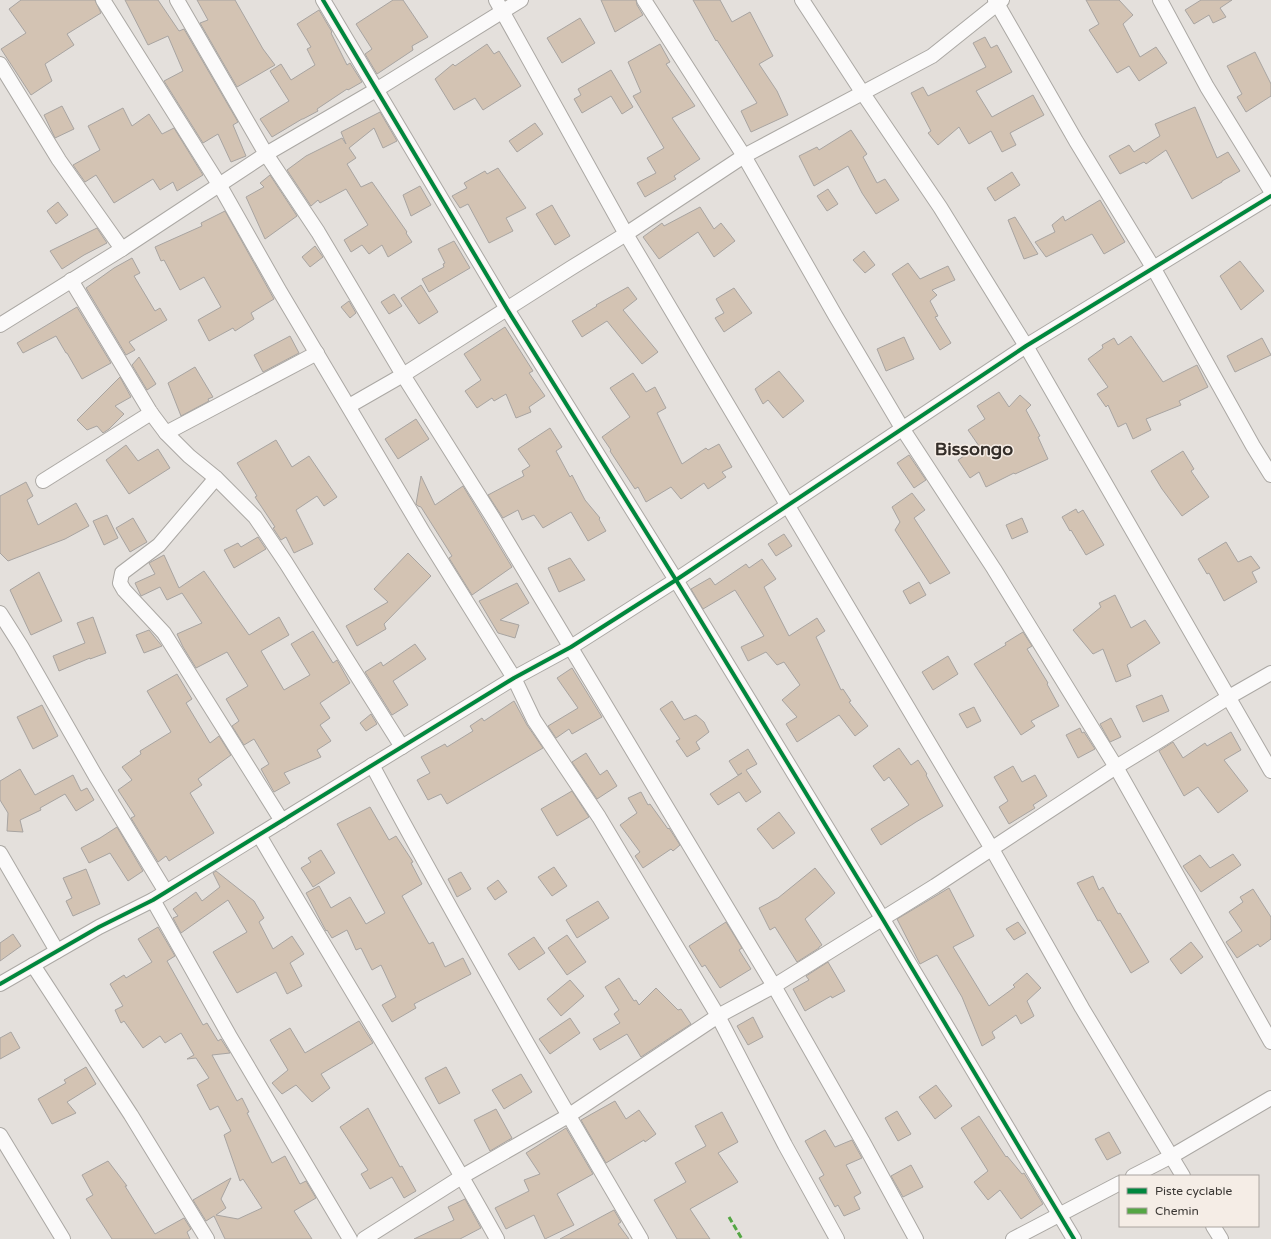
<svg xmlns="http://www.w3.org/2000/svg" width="1271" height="1239" viewBox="0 0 1271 1239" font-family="'Varela Round',sans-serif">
	<rect width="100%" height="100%" fill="#e4e0dc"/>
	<g fill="#d3c3b3" stroke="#a8a4a1">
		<path d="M21,0H95L101,13L67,34L74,45L45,64L52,81L31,95L1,49L26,33L9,9Z"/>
		<path d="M125,0H158L179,31L184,29L238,122L233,125L246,156L231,162L218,134L203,143L164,81L183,71L168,36L148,45Z"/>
		<path d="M197,0H235L263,49L275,65L237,87L200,23L208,20Z"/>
		<path d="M393,0H403L428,37L412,46L413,50L377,74L365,54L372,49L356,24Z"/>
		<path d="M601,0H636L637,5L643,15L615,32Z"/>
		<path d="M693,0H720L732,22L750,12L773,56L759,64L777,91L788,115L751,132L741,111L757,103L717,40L716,41Z"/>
		<path d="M1086,0H1119L1133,15L1123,24L1140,57L1156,47L1167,63L1139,81L1129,66L1117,73L1089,30L1099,24Z"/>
		<path d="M1201,0H1232L1220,8L1226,17L1213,23L1209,15L1194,24L1185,10Z"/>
		<path d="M319,10L332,32L331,33L347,65L350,63L362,82L348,90L347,89L317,109L318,111L303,119H302L272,137L260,119L289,101L270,71L281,64L291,80L315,65L307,49L311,47L297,24Z"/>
		<path d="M580,18L595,43L562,63L547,38Z"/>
		<path d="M985,37L991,48L997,45L1012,72L976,91L992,117L1033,95L1044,115L1010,133L1016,145L1002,152L991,131L969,144L959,127L938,145L928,133L931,131L911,93L923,87L928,96L986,67L973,43Z"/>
		<path d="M487,44L494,54L499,51L521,86L483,110L475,98L454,110L435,79L453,64L455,66Z"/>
		<path d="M660,44L670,62L666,64L695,106L672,118L700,159L674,176L676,179L645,197L637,183L656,173L647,158L664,148L633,96L641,92L628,62Z"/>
		<path d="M1255,52L1271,84V96L1246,112L1237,97L1242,94L1227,66Z"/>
		<path d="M611,70L633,107L622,114L611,96L582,113L574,99L581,95L578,89Z"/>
		<path d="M62,106L74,129L55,138L44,115Z"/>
		<path d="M1195,107L1217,158L1228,152L1240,171L1222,181V182L1192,199L1166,150L1146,164L1144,162L1120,174L1109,156L1129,145L1134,152L1160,136L1155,124Z"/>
		<path d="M123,108L132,126L149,114L162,134L174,128L203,175L177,191L173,182L160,190L153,179L114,203L96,175L85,182L73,165L100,150L88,126Z"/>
		<path d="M380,112L397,141L383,148L374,128L349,148L356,158L347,164L361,187L372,182L407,232L406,233L412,242L388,257L382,245L369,254L362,245L351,252L344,240L368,225L346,189L320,203L318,200L311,206L287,170L306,156L342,138L346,144L341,132Z"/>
		<path d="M535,123L543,134L517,152L509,141Z"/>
		<path d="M851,130L867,154L863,157L877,183L885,179L899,200L876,214L862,193L848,166L814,186L799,156L817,147L819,150Z"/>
		<path d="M498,168L526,208L506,218L513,231L489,243L468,204L460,208L452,196L467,188L464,183L485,171L487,174Z"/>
		<path d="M1012,172L1020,185L995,201L987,188Z"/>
		<path d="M270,175L297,216L265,239L246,197L264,187L260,183Z"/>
		<path d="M420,186L431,205L411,216L403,195Z"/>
		<path d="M828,189L838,204L827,211L817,196Z"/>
		<path d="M1100,200L1125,242L1104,254L1092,234L1046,257L1035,242L1055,232L1052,225L1063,216L1065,221Z"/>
		<path d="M58,202L68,215L56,224L47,211Z"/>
		<path d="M552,205L570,236L555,245L536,214Z"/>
		<path d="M700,207L714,229L721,223L735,241L714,257L698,232L659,259L643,237L662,223L664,226Z"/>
		<path d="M225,211L274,299L251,313L254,319L235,331L233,328L209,341L198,320L221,307L204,277L180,290L164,260L161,261L155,247L202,226L201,223Z"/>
		<path d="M1015,217L1038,254L1024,259L1008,220Z"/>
		<path d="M97,228L107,243L84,255L62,269L50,251Z"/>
		<path d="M454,241L470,268L429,292L422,279L444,267L443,264L445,263L438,249Z"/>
		<path d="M315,246L323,257L310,267L302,257Z"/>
		<path d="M864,251L875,265L865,273L853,260Z"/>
		<path d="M132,258L140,273L134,276L155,311L160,308L167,320L129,342L135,350L126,355L86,288L114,268Z"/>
		<path d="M1240,261L1264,291L1241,310L1220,276Z"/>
		<path d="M908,263L920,279L948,266L955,280L932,290L937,295L930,301L938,316L935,317L951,343L940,350L892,274Z"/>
		<path d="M421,285L438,312L419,324L401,298Z"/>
		<path d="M628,287L637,299L623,310L658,352L642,364L607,321L582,337L572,321L597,306L596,305Z"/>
		<path d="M734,288L752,313L724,332L715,318L724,313L716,299Z"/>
		<path d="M394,294L402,306L389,314L381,302Z"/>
		<path d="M349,301L356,313L350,318L341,307Z"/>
		<path d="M77,307L111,363L82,379L67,353H66L56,336L23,353L17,343Z"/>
		<path d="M505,327L533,371L529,373L545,396L529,407L531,412L516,418L506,394L494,401L492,398L477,408L465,391L481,380L464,354Z"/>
		<path d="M290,336L299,353L263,372L254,355Z"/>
		<path d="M1131,336L1163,382L1197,365L1208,387L1179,401L1181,405L1146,419L1151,430L1133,439L1126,423L1118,427L1108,405L1106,407L1097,394L1108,387L1088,359L1103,348L1102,345L1114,338L1118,345Z"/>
		<path d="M904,337L914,359L886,371L877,349Z"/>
		<path d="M1262,338L1271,355L1235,372L1227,356Z"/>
		<path d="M139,357L156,384L147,390L132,365Z"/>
		<path d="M195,367L213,397L208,399L209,401L181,416L168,383Z"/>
		<path d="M779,371L804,401L783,418L768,400L763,404L755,389Z"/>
		<path d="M633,373L646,392L655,387L666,408L657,413L682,464L706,448L708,450L719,444L732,467L722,472L726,477L708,489L704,483L681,499L671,487L646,502L638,487L635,489L610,451L611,450L602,437L630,417L610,388Z"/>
		<path d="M120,377L131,397L115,406L124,414L109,429L103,433L97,426L87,430L77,420Z"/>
		<path d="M999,392L1009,407L1020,395L1031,405L1026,410L1040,436L1038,437L1048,459L1015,474L1014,473L986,487L979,472L970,478L958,460L979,446L968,430L985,419L977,406Z"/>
		<path d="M416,419L429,439L398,459L385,439Z"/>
		<path d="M550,428L562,447L556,451L570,477L572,475L585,500L600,518L599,519L606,531L588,541L571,512L543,528L534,515L522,520L518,510L503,518L488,495L524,476L522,471L530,466L518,449Z"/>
		<path d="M276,440L292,467L309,456L337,497L324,506L317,496L296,510L313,544L294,553L286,537L281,540L273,528L275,527L255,497L257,496L237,463Z"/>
		<path d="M126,445L138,461L158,449L170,468L129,494L106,460Z"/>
		<path d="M1183,451L1194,469L1191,471L1209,497L1182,516L1162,489L1151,471Z"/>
		<path d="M909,455L926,480L914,488L897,463Z"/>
		<path d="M421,476L435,505L463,486L512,567L472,595L449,558L452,556L421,507L418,506L416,504Z"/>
		<path d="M26,482L33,496L27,500L38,525L76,503L89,526L65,539L8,561L0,553V496Z"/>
		<path d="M912,493L925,510L914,518L950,573L930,584L895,530L900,522L892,507Z"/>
		<path d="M1076,509L1078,513L1083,510L1104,545L1086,555L1071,530L1070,531L1062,517Z"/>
		<path d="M107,515L118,538L104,545L93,521Z"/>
		<path d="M133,518L147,542L130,552L116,528Z"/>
		<path d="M1022,518L1028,532L1012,539L1006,525Z"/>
		<path d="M784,534L792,546L776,556L768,544Z"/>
		<path d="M258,537L266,549L234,568L224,550L238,543L241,547Z"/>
		<path d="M1226,542L1238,562L1251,556L1260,568L1252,572L1257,582L1224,601L1209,573L1207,574L1198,559Z"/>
		<path d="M408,553L431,576L384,624L386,629L357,646L346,626L388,602L374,589Z"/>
		<path d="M164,555L179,588L204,571L249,635L279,617L289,635L261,651L284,690L310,675L291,644L313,631L333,663L337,660L350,683L320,703L330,718L320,725L331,741L317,750L321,757L284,773L290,783L274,792L261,769L269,764L254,739L244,745L232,726L239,721L226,699L248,686L227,652L196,668L183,647L177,634L202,623L182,593L167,600L160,587L141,596L135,583L155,574L149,563Z"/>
		<path d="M570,558L585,580L559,592L548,568Z"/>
		<path d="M762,559L776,579L764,587L789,636L817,618L825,631L816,637L841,690L843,689L851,701L849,702L868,726L855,736L839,715L797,742L786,724L797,717L782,700L800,685L784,662L777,665L766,652L748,661L741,647L764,636L735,590L703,609L691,589L710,578L715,585L746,564L749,568Z"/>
		<path d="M39,572L62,621L31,635L10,590Z"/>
		<path d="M919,582L926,595L910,604L903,591Z"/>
		<path d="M517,583L529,603L500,620L519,625L515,638L498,633L479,601Z"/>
		<path d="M1115,595L1131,628L1145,620L1160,643L1127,665L1131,676L1116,682L1103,649L1093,654L1073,630L1101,607L1099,603Z"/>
		<path d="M93,617L106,653L90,659V658L59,671L53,656L85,643L77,623Z"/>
		<path d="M149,630L162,646L144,653L136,635Z"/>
		<path d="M1023,632L1032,646L1027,649L1048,683L1047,684L1059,706L1031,721L1035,726L1021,735L974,664L1006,645L1005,643Z"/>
		<path d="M415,644L426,659L393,681L408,705L392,715L365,672L381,662L383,666Z"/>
		<path d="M948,656L958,674L933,690L922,672Z"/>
		<path d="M572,668L602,717L572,734L569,729L556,738L548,726L578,708L557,678Z"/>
		<path d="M177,674L192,699L186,703L210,743L219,736L231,755L198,779L202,785L190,793L214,833L169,861L166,856L158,862L131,818L135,816L118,790L132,780L122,767L141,754L140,751L171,732L147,691Z"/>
		<path d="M1162,695L1169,711L1143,722L1136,706Z"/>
		<path d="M514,701L527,725L543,748L447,804L441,794L428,800L417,780L430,773L421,757L445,744L447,747L473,731L470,726L482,718L484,721Z"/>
		<path d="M672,701L684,720L696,715L704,722L709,732L696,742L700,749L687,757L676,741L680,739L660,709Z"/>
		<path d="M42,705L58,736L33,749L17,717Z"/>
		<path d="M974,707L981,721L967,728L959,714Z"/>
		<path d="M371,714L377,724L366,731L360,723Z"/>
		<path d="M1111,718L1121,737L1110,742L1100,724Z"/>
		<path d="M1080,728L1082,733L1084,732L1095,749L1078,758L1066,735Z"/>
		<path d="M1231,732L1241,750L1224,760L1248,791L1218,813L1198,787L1184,796L1159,751L1173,742L1183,758L1205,743L1207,746Z"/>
		<path d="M899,748L911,765L918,760L927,774L926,775L943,806L916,822L881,845L871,829L909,805L889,777L884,781L873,766Z"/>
		<path d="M748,749L757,764L746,770L761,792L746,802L739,792L718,805L710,794L742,773L738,775L729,761Z"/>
		<path d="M586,753L600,775L607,770L617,786L597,799L572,762Z"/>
		<path d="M1013,766L1022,782L1035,775L1047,796L1033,805L1035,808L1009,824L999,807L1008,801L994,777Z"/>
		<path d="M20,769L35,795L73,775L81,791L87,788L94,800L76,811L65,794L40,808L41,810L20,820L23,832L7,831L8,813L0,800V781Z"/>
		<path d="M572,791L589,817L557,836L541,809Z"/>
		<path d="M641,792L648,805L650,804L668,829L669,828L680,845L673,851L671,849L643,868L635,856L640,852L620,825L637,813L628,798Z"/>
		<path d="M370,807L389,840L396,836L413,862L411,863L422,884L402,896L429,944L433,942L445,967L463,958L471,974L414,1004L416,1008L392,1022L382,1005L396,997L381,965L372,970L361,948L356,950L347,930L332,938L327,930L326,931L306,893L319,886L331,908L350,897L366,924L385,913L337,824Z"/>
		<path d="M779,812L795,833L773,849L757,829Z"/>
		<path d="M117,827L143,871L128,881L110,853L89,863L81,848L100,838Z"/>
		<path d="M321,850L335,873L313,887L301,868L311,862L308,858Z"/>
		<path d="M1233,854L1241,865L1201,892L1183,866L1200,855L1210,868Z"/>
		<path d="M554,867L567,886L552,896L538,877Z"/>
		<path d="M815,868L835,893L805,919L822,945L819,947V948L797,962L775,927L770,930L759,908L778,898Z"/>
		<path d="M86,869L100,904L73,916L66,901L72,898L63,878Z"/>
		<path d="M216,871L254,901L264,918L259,922L273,949L292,936L304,954L290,963L302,986L287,994L276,972L237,993L213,952L247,932L228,900L181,933L173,918L178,916L173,909L196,892L202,901L220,887L213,873Z"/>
		<path d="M461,872L471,889L457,897L448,879Z"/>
		<path d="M1093,876L1099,890L1103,887L1118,914L1120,913L1149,962L1131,973L1100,920L1098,921L1077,883Z"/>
		<path d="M498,880L507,892L495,900L487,888Z"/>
		<path d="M949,888L974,936L953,947L989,1006L1015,987L1013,985L1027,973L1041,988L1027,1001L1034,1016L1021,1024L1016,1015L992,1032L995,1038L982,1046L962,997L937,955L920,964L897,919Z"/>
		<path d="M1253,889L1271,917V939L1260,947L1258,944L1237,958L1226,942L1242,931L1229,912L1243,902L1240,897Z"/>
		<path d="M598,901L609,918L577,938L566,920Z"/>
		<path d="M726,922L742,948L739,950L751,969L720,988L705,965L702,967L689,946Z"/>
		<path d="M1018,922L1026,933L1014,940L1006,929Z"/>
		<path d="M158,927L175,956L167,961L203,1025L207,1023L218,1041L221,1039L230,1053L212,1055L237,1101L242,1098L249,1112L247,1113L272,1163L285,1156L300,1184L306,1181L316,1198L294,1211L312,1239H225L214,1216L206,1221L193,1200L231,1178L221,1199L226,1208L216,1215L238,1219L262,1208L243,1179L240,1181L224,1135L231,1131L218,1106L210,1110L197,1085L209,1078L196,1058L187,1059L194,1055L181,1033L165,1043L160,1036L143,1048L124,1021L121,1023L115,1010L123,1006L110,984L124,975L126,978L152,962L138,939Z"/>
		<path d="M13,934L21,946L0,961V943Z"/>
		<path d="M567,935L586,962L567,975L548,948Z"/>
		<path d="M534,937L545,953L519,970L508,954Z"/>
		<path d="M1191,942L1203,957L1181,974L1170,959Z"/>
		<path d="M828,962L845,991L832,998L831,996L805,1011L793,989L809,980L806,976Z"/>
		<path d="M619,978L634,1001L636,1000L639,1005L656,988L678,1010L681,1009L691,1024L641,1057L627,1034L600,1050L593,1039L620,1023L614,1014L619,1010L605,987Z"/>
		<path d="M570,980L584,996L561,1016L547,999Z"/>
		<path d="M753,1017L763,1037L748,1045L737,1026Z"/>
		<path d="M570,1018L580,1033L550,1054L539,1039Z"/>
		<path d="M359,1021L373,1043L321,1074L330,1088L312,1102L296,1085L282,1094L272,1083L288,1070L270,1040L290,1028L305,1053Z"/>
		<path d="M11,1032L20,1048L0,1059V1038Z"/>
		<path d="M86,1067L96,1084L67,1102L76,1113L52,1124L38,1099L66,1083L64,1080Z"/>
		<path d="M446,1067L460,1093L439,1104L425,1078Z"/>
		<path d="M521,1074L532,1092L504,1109L492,1090Z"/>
		<path d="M936,1085L952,1106L935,1119L919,1097Z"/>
		<path d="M615,1101L626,1119L639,1110L656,1134L645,1142L644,1140L606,1163L581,1120Z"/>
		<path d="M368,1108L400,1167L402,1166L416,1191L404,1198L392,1177L370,1189L361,1174L368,1170L340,1127Z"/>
		<path d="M496,1109L512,1138L490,1151L474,1120Z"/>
		<path d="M897,1111L911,1134L898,1141L885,1118Z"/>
		<path d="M722,1112L738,1142L718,1153L738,1182L690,1209L710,1239H677L654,1200L686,1182L675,1163L706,1146L695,1126Z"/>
		<path d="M979,1116L1006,1157L1007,1156L1022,1174L1024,1173L1043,1204L1021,1219L1000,1190L988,1200L974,1182L988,1171L961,1128Z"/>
		<path d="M566,1128L593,1174L557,1194L574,1225L545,1239L534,1215L506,1229L495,1208L529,1191L524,1180L540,1174L526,1153Z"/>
		<path d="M825,1130L835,1147L852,1140L862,1158L846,1165L861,1193L854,1197L860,1209L844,1216L838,1205L835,1207L819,1178L824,1175L805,1141Z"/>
		<path d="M1109,1132L1121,1153L1107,1160L1095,1139Z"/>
		<path d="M108,1161L127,1186H125L155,1234L184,1218L191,1229L187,1232L190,1239H112L86,1199L93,1195L82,1175Z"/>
		<path d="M911,1165L923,1187L903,1197L891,1176Z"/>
		<path d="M465,1199L481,1228L460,1239H414L454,1220L448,1207Z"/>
		<path d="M614,1210L621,1222L618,1224L629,1239H560Z"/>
	</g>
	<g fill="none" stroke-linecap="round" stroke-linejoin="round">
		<g stroke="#aba8a4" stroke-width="16">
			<g id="street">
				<path d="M103,0L220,186L279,290L423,532L514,678L534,720L599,817L718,1016L785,1145L837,1239"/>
				<path d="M177,0L266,154L318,232L403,375L493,518L774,986L863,1142L916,1239"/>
				<path d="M323,0L507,309L676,580L882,918L1074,1239"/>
				<path d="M496,0L626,234L992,849L1082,1008L1183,1176"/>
				<path d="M644,0L744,156L835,315L902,428L994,569L1116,767L1271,1042"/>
				<path d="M802,0L862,92L940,207L1026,346L1271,771"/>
				<path d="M995,0L1076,141L1154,269L1253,446L1271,475"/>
				<path d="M1160,0L1207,87L1271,191"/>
				<path d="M0,64L59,160L122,249"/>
				<path d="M71,280L151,413L166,433L189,456L216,478L255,517L286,563L402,747"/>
				<path d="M0,325L122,249L266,154L376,90L521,0"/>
				<path d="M349,406L403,375L571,268L626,234L744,156L932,56L1002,0"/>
				<path d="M166,433L317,353"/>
				<path d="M216,478L159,545L122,573L120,583L124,590L164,633L282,821"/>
				<path d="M43,481L151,413"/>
				<path d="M0,613L21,646L95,775L166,892"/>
				<path d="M372,765C458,925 549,1083 641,1239"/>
				<path d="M259,835C338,970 421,1102 497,1239"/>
				<path d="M0,853L57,951"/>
				<path d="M153,900L229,1035L350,1239"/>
				<path d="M33,965L131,1115L207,1239"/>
				<path d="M0,984L99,927L153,900L514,678L571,647L676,580L1026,346L1271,196"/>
				<path d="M0,1135L63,1239"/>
				<path d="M1133,1176L1172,1156L1271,1098"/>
				<path d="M1213,1226L1221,1239"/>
				<path d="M364,1239L463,1176L568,1116L718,1016L774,986L935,886L1116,767L1162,739L1229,697L1271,673"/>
				<path d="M1013,1239L1120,1183"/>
			</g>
		</g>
		<use href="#street" stroke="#fbfafa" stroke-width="14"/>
		<path stroke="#54a644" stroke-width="3" stroke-dasharray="6 3" stroke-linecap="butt" d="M729,1217L742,1239"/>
		<g stroke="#f5ede6" stroke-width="6">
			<g id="cycleway">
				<path d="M323,0L507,309L676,580L882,918L1074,1239"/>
				<path d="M0,984L99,927L153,900L514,678L571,647L676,580L1026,346L1271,196"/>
			</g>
		</g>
		<use href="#cycleway" stroke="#00873e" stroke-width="4"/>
	</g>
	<g text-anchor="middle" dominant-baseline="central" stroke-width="3" stroke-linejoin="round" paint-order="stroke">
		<g font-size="18" font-weight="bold" fill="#342e29" stroke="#f5ede6">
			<text x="974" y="449">Bissongo</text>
		</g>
	</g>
	<rect x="1119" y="1175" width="140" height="52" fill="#f5ede6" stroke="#aaa49f"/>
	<rect x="1127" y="1188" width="20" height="6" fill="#00873e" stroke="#aaa49f"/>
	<text x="1155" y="1195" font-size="12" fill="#3a3734">Piste cyclable</text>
	<rect x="1127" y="1208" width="20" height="6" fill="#54a644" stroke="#aaa49f"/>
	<text x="1155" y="1215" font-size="12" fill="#3a3734">Chemin</text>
</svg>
